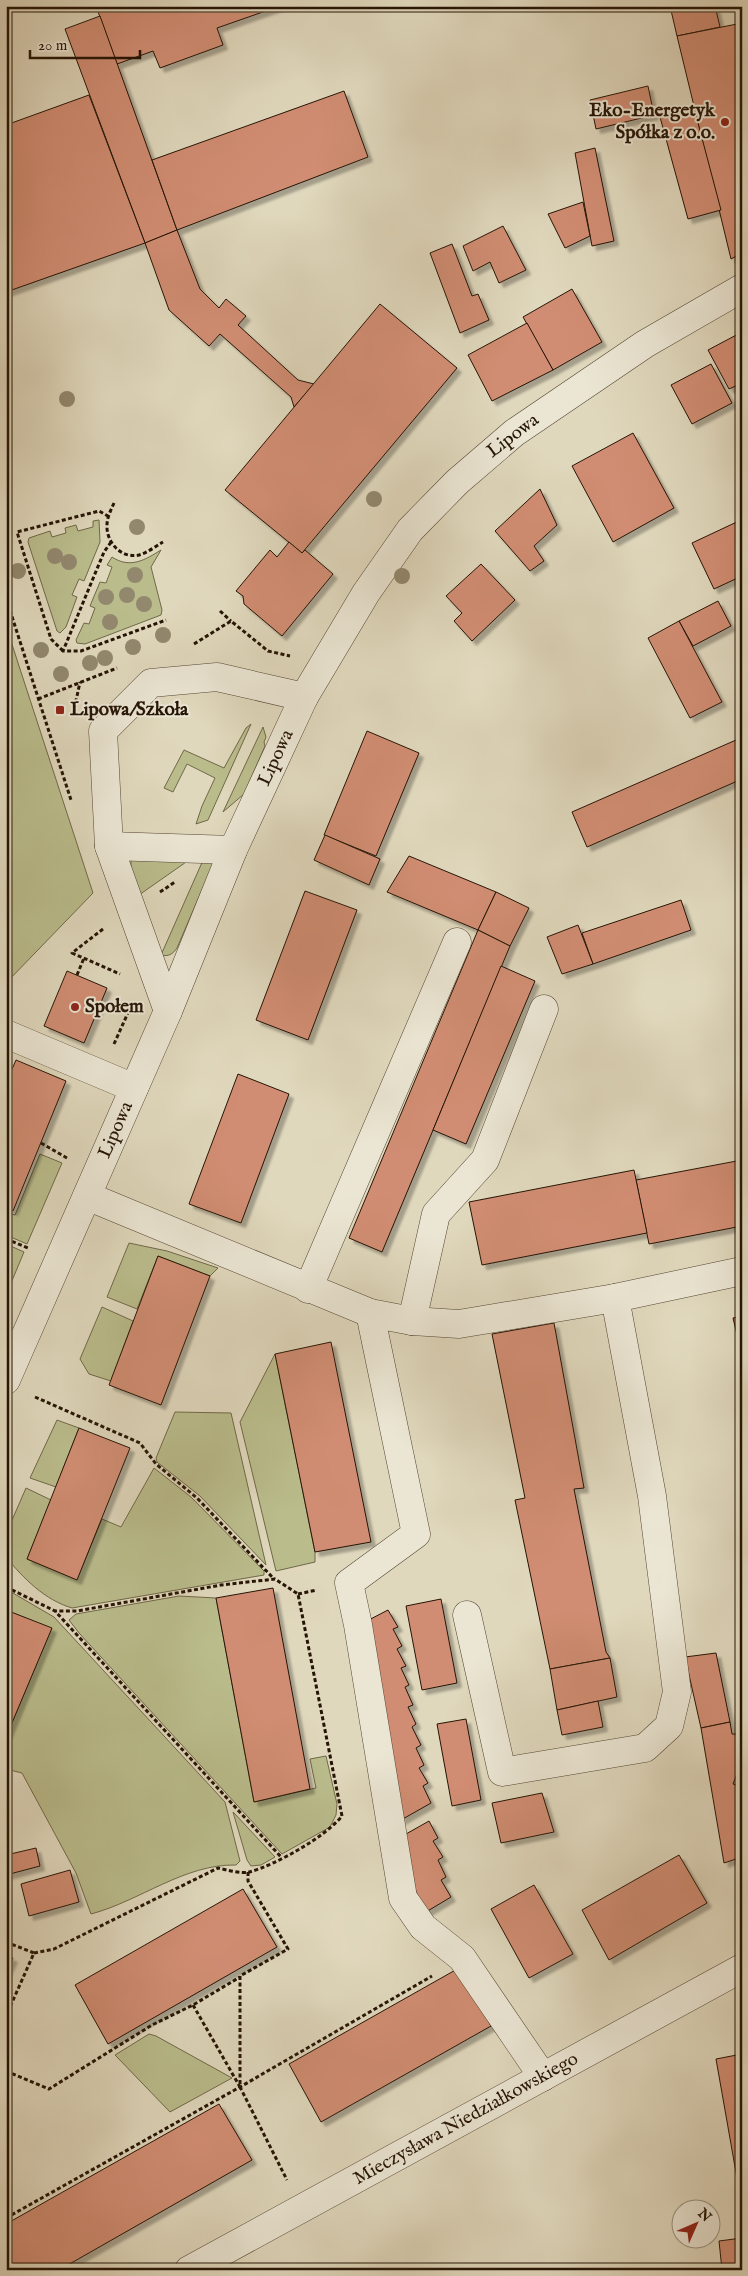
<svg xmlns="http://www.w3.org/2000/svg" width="748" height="2276" viewBox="0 0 748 2276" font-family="'IM FELL English',serif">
	<defs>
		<filter id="shadow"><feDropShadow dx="4.5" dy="4.5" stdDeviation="1" flood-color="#0004"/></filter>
	</defs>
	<rect width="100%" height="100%" fill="#e0d8bd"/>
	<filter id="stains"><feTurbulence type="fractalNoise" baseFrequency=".004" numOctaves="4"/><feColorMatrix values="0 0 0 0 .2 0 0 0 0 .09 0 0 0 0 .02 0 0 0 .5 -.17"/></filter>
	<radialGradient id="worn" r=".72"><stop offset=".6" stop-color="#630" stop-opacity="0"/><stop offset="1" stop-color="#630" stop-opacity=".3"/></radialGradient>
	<g fill="#babc8c" stroke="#706848">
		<path d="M99,520L100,542L84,581L79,579L72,595L77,597L66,627L60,633L57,631L28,542L29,538L50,531L52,537L66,533L65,528L76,525L78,531L93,527V521Z"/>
		<path d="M161,550L151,567L162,610L161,615L85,644L77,643L76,640L84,623L89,624L95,608L90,606L100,582L106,583L112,567L107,565L112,557C130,569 145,560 161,550Z"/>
		<path d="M6,626L93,893L6,983Z"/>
		<path d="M251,724L208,820L196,824L202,806L215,778L187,764L173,792L164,788L184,750L224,768L246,728Z"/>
		<path d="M263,727L266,737L264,742L265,746L244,794L223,812Z"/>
		<path d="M131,857L189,860L139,895L131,868Z"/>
		<path d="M204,858H211L213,864L177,948C173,954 168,957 161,955Z"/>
		<path d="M40,1154L62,1163L27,1244L6,1235V1212L15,1215Z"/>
		<path d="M129,1243L167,1251L218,1268L210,1276L158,1256L137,1309L107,1297Z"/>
		<path d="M6,1244L24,1252L6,1295Z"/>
		<path d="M102,1307L133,1321L111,1381L89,1374L80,1359Z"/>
		<path d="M275,1354L315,1552V1562L276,1571L240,1422Z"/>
		<path d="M175,1412L231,1413L266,1565L200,1496L157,1462L156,1458Z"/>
		<path d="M57,1420L79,1428L56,1487L30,1478Z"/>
		<path d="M154,1468L191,1497L264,1571V1575L72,1608C45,1600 24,1579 6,1557V1534L26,1488L51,1500L27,1559L77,1579L102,1519L121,1527Z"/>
		<path d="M6,1589L54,1617L225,1802L240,1861L236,1865C184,1864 140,1901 91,1914L76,1873L22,1773L6,1769V1737L51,1629L6,1610Z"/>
		<path d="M179,1596L216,1598L254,1802L316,1788L310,1759L326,1756L337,1804L336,1815L330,1827L282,1854L79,1633L69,1620L76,1614Z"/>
		<path d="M233,1812L235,1814L275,1857L261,1865L251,1866L247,1860Z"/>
		<path d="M149,2034L156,2036L232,2078L170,2112L115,2055Z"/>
	</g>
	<g fill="#d18d73" stroke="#251405" filter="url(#shadow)">
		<path d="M96,6H280L217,28L223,45L160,68L153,51L117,64Z"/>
		<path d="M670,6H715L720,27L677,36Z"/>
		<path d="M100,16L177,230L145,243L65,29Z"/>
		<path d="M742,23V253L731,259L677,36Z"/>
		<path d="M648,86L654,115L596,129L590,100Z"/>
		<path d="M344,91L368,157L177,230L152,160Z"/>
		<path d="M89,95L145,243L6,292V125Z"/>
		<path d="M694,108L721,210L688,219L660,117Z"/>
		<path d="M595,148L614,241L592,246L575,153Z"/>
		<path d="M583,202L590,236L565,248L548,214Z"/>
		<path d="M503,226L526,270L499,283L490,262L473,271L463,246Z"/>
		<path d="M177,230L200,289L219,308L226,299L246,316L238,325L298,380L314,384L294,407L291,397L220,334L209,346L169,310L145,243Z"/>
		<path d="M452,244L472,296L478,294L489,320L460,333L430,253Z"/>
		<path d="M572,289L602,342L553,370L523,317Z"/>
		<path d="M380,304L457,368L302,553L225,490Z"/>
		<path d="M527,323L553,370L492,401L468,355Z"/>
		<path d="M742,332V383L729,389L708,350Z"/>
		<path d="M711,364L732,403L692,424L671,385Z"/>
		<path d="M633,433L674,508L613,542L572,466Z"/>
		<path d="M540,489L557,525L534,546L544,561L530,571L495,531Z"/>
		<path d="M741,520L742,576L714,589L692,543Z"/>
		<path d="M289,542L302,553L305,550L333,574L282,636L244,604L243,596L236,591L270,550L277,557Z"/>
		<path d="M481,564L515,600L472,641L454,621L462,613L446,596Z"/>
		<path d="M718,601L731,626L693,646L679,621Z"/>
		<path d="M679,621L722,702L690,718L648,638Z"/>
		<path d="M367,731L419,753L376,856L324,835Z"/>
		<path d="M736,740L742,753V779L587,847L572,812Z"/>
		<path d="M325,835L380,859L369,885L314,860Z"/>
		<path d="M409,856L496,892L478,930L387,892Z"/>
		<path d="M305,891L357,910L308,1040L256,1020Z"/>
		<path d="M496,892L529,908L510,946L478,930Z"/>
		<path d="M681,900L691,930L593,964L582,933Z"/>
		<path d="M578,925L593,964L562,974L547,937Z"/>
		<path d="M478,930L510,946L382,1252L349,1238Z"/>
		<path d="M501,966L535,981L466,1144L433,1130Z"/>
		<path d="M67,971L107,988L84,1043L44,1026Z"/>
		<path d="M16,1060L66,1081L13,1211L6,1208V1083Z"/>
		<path d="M238,1074L289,1094L241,1223L189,1204Z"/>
		<path d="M742,1160V1226L649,1244L636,1180Z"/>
		<path d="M634,1170L647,1233L482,1265L469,1202Z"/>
		<path d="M158,1256L210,1276L161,1405L109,1385Z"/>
		<path d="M742,1316V1356L733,1318Z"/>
		<path d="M554,1323L584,1488L574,1489L606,1652L610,1658L550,1669L515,1500L525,1498L492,1334Z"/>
		<path d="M331,1342L371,1542L315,1552L275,1354Z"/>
		<path d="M79,1428L130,1448L77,1580L27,1559Z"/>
		<path d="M273,1588L310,1789L254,1802L216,1598Z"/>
		<path d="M441,1599L457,1683L422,1690L406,1606Z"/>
		<path d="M6,1610L52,1628L6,1737Z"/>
		<path d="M388,1610L398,1627L393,1629L402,1646L397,1649L406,1666L401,1668L409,1685L405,1687L413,1705L408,1707L416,1724L412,1727L421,1745L416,1748L424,1765L419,1768L428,1783L423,1786L431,1803L401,1820L359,1625Z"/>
		<path d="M716,1653L730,1722L701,1728L685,1657Z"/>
		<path d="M610,1658L617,1697L557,1710L550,1669Z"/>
		<path d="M598,1701L603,1727L562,1735L557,1710Z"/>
		<path d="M466,1719L481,1800L452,1806L437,1724Z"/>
		<path d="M730,1722L732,1734H736L742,1761L733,1784L742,1787V1857L724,1863L701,1728Z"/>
		<path d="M542,1793L554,1832L501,1843L492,1803Z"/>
		<path d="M429,1821L438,1838L433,1841L443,1857L438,1860L446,1877L441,1880L451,1897L421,1915L412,1897L417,1894L409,1877L399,1838Z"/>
		<path d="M36,1848L40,1866L6,1875V1855Z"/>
		<path d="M679,1855L707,1903L609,1960L582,1910Z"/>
		<path d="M70,1870L79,1902L29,1916L21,1884Z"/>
		<path d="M534,1885L573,1954L529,1978L491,1909Z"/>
		<path d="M243,1889L277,1947L108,2044L75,1985Z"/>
		<path d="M6,1955L13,1958L6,1973Z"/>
		<path d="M459,1968L491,2026L321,2122L289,2064Z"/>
		<path d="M742,2054V2183L738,2184L716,2059Z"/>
		<path d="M219,2104L252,2160L59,2270H6V2224Z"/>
		<path d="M742,2238V2270H722L719,2241Z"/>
	</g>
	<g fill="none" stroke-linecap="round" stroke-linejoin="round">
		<g stroke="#544533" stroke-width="29">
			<g id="minor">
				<path d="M109,846L233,850"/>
				<path d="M168,1011L109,846L103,731L151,683L217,677L304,697"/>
				<path d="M6,1034L134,1088"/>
				<path d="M87,1196L370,1313L412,1321L459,1324L615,1298L742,1271"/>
				<path d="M308,1289L457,942"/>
				<path d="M370,1313L416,1534L349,1583L358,1625L403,1898L423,1927L462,1958L543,2077"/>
				<path d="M412,1321L436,1214L485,1160L544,1009"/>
				<path d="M6,1380L168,1011L233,850L304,697L366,593L410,530L457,482L514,433L645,344L742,288"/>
				<path d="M467,1615L502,1772L645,1748L669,1726L677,1692L652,1496L615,1298"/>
				<path d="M189,2270L742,1968"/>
			</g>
		</g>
		<g stroke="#251405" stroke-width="3" stroke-dasharray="4 2.5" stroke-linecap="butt">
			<path d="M114,503C111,510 107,517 107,525C106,542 121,559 139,555C147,553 156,546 163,542"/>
			<path d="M111,542L104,552L63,651H81L166,620"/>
			<path d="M6,598L71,800"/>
			<path d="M220,611L231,621"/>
			<path d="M194,644L231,621L268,651L290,656"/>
			<path d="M63,651L51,639L17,532L99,511L108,516"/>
			<path d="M38,699L117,668"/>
			<path d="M73,715L80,682"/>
			<path d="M160,892L175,882"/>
			<path d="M103,929L72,953L120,974"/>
			<path d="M77,975L84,958"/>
			<path d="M114,1044L131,1006"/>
			<path d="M41,1143L67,1158"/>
			<path d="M6,1239L28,1248"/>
			<path d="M35,1397L140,1443L156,1464L197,1498L274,1579"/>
			<path d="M6,1587L55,1611L282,1858"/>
			<path d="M298,1594L317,1590"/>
			<path d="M248,1872V1881L288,1949L240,1976V2087L287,2180"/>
			<path d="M6,1942L34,1953L6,2016"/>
			<path d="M34,1953L54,1949L218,1868C227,1870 241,1874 249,1872C276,1865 325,1837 342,1816L298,1594L275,1579L221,1585L77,1611H55"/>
			<path d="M193,2005L240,2087"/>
			<path d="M6,2071L49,2089L152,2025L193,2005L240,1977"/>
			<path d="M6,2218L240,2087L432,1976"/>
		</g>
		<use href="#minor" stroke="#ebe6d4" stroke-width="28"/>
	</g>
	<g fill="#92886e">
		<circle cx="67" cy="399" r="8"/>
		<circle cx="374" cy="499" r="8"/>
		<circle cx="137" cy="527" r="8"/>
		<circle cx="55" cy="556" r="8"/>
		<circle cx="69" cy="562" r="8"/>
		<circle cx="18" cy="571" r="8"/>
		<circle cx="135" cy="575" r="8"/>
		<circle cx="402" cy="576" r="8"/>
		<circle cx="127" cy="595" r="8"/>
		<circle cx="106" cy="597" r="8"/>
		<circle cx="144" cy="604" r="8"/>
		<circle cx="110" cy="622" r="8"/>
		<circle cx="163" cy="635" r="8"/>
		<circle cx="133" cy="647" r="8"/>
		<circle cx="41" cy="650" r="8"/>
		<circle cx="105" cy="658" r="8"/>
		<circle cx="90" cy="663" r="8"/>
		<circle cx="61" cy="674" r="8"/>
	</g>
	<g fill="#8f2418" stroke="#ebe6d4" stroke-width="2">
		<circle cx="725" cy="122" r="5"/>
		<rect x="55" y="705" width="10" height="10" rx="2.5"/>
		<circle cx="75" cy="1007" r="5"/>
	</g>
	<g text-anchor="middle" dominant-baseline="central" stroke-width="4" stroke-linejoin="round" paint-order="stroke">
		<g font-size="19" font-weight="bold" fill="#251405" stroke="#ebe6d4" text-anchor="start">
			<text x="715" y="111" text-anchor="end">Eko-Energetyk<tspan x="715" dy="22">Spółka z o.o.</tspan></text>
			<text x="70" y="710">Lipowa/Szkoła</text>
			<text x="85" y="1007">Społem</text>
		</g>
		<g font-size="19" fill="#251405" stroke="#ebe6d4">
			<text transform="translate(513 436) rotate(-37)">Lipowa</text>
			<text transform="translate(276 758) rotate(-65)">Lipowa</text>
			<text transform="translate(116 1130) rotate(-66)">Lipowa</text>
			<text transform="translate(466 2119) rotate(-29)">Mieczysława Niedziałkowskiego</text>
		</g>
	</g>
	<rect width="748" height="2276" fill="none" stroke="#e0d8bd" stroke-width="25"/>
	<rect x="8" y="8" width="733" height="2261" fill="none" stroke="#251405" stroke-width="2.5"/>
	<rect x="12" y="12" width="723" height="2251" fill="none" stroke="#251405"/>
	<g transform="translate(696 2224) rotate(45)"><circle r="24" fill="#ebe6d4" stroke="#9c9281"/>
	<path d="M0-4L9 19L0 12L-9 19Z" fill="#8f2418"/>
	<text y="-8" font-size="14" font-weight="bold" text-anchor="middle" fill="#251405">N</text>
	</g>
	<path d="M30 50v8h110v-8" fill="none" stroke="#251405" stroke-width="2.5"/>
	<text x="38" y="50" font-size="15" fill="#251405" stroke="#ebe6d4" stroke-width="4" paint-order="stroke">20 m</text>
	<rect width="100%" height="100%" filter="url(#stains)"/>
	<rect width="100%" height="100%" fill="url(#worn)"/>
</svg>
